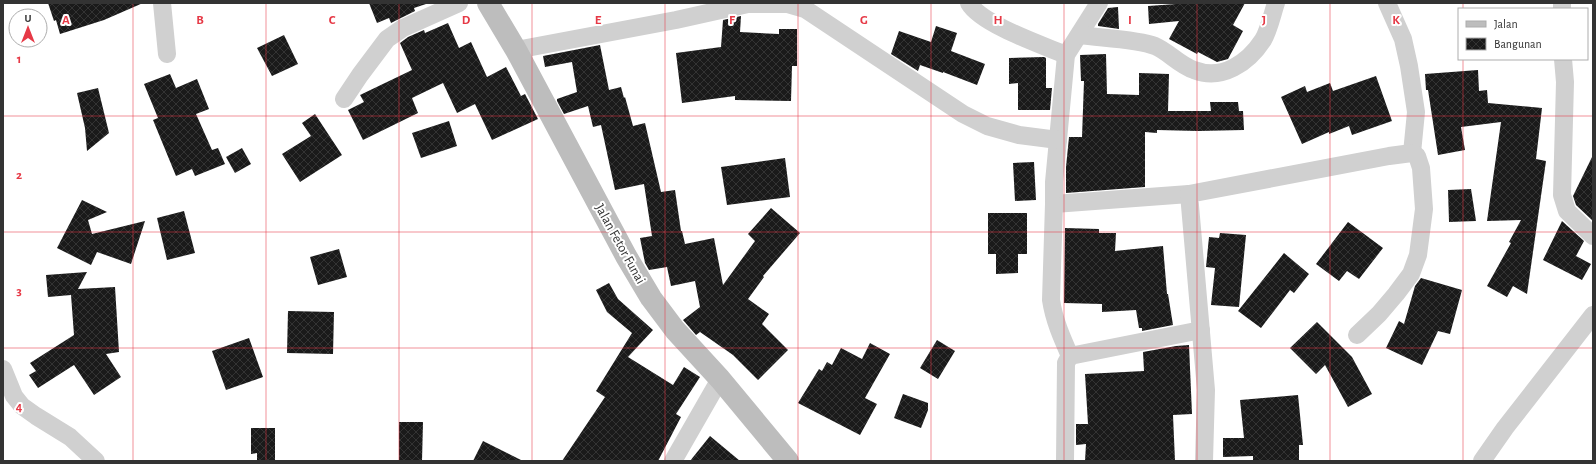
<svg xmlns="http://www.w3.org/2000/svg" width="1596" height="464" viewBox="0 0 1596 464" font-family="'Alegreya Sans',sans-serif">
	<defs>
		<pattern id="building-cross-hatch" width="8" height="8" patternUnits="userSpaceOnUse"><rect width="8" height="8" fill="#1a1a1a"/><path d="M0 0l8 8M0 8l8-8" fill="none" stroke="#333"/></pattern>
	</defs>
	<rect width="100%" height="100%" fill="#fff"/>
	<g fill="url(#building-cross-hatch)">
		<path d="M48,3H143L104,20L60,34L56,20L54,21Z"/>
		<path d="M369,3H426V4L414,8L415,11L391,23L389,18L377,23Z"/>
		<path d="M1190,3H1245L1233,25L1243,31L1228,59L1217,62L1198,52L1197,54L1169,39L1179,21L1149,24L1148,6Z"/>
		<path d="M1118,7L1119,29L1098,26V24L1108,8Z"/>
		<path d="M741,16L740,32L779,34V29H797V66H792L791,101L735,100V96L682,103L676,53L721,47L723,20Z"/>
		<path d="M448,23L459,48L471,42L487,77L506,67L521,96L525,94L538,119L492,140L475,104L457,113L443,83L412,98L418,113L363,140L348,110L364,102L360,95L412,70L400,43L408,37L424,30L425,33Z"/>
		<path d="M936,26L957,33L951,51L985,64L977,85L943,72V73L920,65L918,71L891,54L899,31L931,42Z"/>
		<path d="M284,35L298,64L272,76L257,48Z"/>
		<path d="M600,45L609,90L621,87L624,98L625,97L633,126L645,123L661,192L675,190L681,231H682L685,244L714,238L723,285L755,241L748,234L771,208L800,233L763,276L764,277L748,299L769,314L762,324L788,350L758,380L733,355L700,332L696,335L683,320L700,307L695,281L671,286L667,267L649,270L645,263L640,238L652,236L644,184L615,190L601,125L593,127L588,106L564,114L557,101V99L577,92L572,62L545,67L543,56Z"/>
		<path d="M1106,54L1107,94L1139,95V73L1169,74L1168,111H1211L1210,102H1238L1239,111H1243L1244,130L1198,131L1157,130V133L1145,132V187L1066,193V167L1069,137H1082L1084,81H1081L1080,55Z"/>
		<path d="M1044,57L1046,58V88H1052L1050,110H1018V83L1009,84V58Z"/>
		<path d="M1478,70L1479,91L1487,90L1488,103L1542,108L1536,159L1546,161L1527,294L1513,286L1507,297L1487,286L1511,243L1509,242L1521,220L1487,221L1501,122L1461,127L1465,150L1438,155L1428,90H1426L1425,74Z"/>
		<path d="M170,74L176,88L197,79L209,109L196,114L212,150L218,148L225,164L195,176L192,169L176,176L153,120L158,118L144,84Z"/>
		<path d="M1376,76L1392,121L1352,135L1349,126L1329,134V132L1302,144L1281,97L1305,86L1307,92L1330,83L1333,91Z"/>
		<path d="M98,88L109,133L87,151L85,128L77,93Z"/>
		<path d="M315,114L342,155L300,182L282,154L311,136L302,123Z"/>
		<path d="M449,121L457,146L421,158L412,133Z"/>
		<path d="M242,148L251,164L235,173L226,157Z"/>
		<path d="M1593,155V221L1576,205L1573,196Z"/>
		<path d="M785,158L790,197L727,205L721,167Z"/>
		<path d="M1034,162L1036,200L1015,201L1013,163Z"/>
		<path d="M1471,189L1476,221L1449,222L1448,190Z"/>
		<path d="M82,200L107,212L88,220L92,234L145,221L131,264L97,252L91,265L57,248Z"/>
		<path d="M184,211L195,253L167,260L157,218Z"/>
		<path d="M988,213H1027V254H1018V273L996,274V254H988Z"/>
		<path d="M1562,221L1584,241L1576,256L1591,264L1582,280L1543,260Z"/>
		<path d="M1348,222L1383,248L1359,279L1347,271L1339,281L1316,264Z"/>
		<path d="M1065,228L1099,229V233H1116L1115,251L1163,246L1167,294H1168L1173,325L1142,331V328H1139L1136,310L1102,312V304L1064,303Z"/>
		<path d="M1220,233L1246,235L1239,307L1211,305L1215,268L1206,267L1209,237L1219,238Z"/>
		<path d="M339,249L347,277L318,285L310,257Z"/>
		<path d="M1284,253L1309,274L1294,293L1290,290L1261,328L1238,311Z"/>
		<path d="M87,272L78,289L115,287L119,352L106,354L121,377L94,395L74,365L38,388L29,375L36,371L30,363L74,335L71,295L48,297L46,275Z"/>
		<path d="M1421,278L1462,290L1450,334L1438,331L1422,365L1386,348L1399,321L1404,324L1415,286Z"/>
		<path d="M609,283L618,299L653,330L628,357L673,385L684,367L700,377L676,414L681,417L658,461H562L605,397L596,391L632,333L607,312L596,290Z"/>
		<path d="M288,311L334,312L333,354L287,353Z"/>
		<path d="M1317,322L1352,357L1372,394L1348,407L1325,365L1316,374L1290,348Z"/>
		<path d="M249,338L263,377L226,390L212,351Z"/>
		<path d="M937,340L955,351L938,379L920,368Z"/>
		<path d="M870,343L890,354L865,398L877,404L860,435L798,403L819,369L822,371L827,362L832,365L841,348L862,359Z"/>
		<path d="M1189,345L1192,414L1173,415L1175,461H1085L1086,444L1076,445V424H1088L1085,374L1144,371L1143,352L1176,346Z"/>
		<path d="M903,394L928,403V410L921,428L894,418Z"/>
		<path d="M1298,395L1303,445H1299V461H1253V456L1223,457V438H1244L1240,400Z"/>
		<path d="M399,422H423L422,461H399Z"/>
		<path d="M251,428H275V461H257V453L251,454Z"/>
		<path d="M710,436L740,461H690Z"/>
		<path d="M483,441L523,461H473Z"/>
	</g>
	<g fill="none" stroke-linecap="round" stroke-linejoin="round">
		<g stroke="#d0d0d0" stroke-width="18">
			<path d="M162,3L167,54"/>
			<path d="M969,3C981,24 1042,45 1066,55"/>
			<path d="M1099,3L1066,55L1054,182V204L1189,194"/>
			<path d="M1387,3L1403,39L1409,66L1416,112L1412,153"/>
			<path d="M1562,9V3"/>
			<path d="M1080,35C1101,38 1137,39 1155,46C1169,52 1179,65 1194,70C1222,81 1248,63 1263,40C1269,30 1272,15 1276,3"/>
			<path d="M516,50L676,20L748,4H788L805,9L963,114L987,126L1019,135L1058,140"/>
			<path d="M1563,59L1565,82L1562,195L1567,211L1593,236"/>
			<path d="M344,99L360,75L387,39L403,28L459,3"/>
			<path d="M1054,204L1051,300C1054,320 1062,338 1070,356"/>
			<path d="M3,369L14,396L22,406L36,416L70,437L96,461"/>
			<path d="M673,461L720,379"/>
			<path d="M1065,461L1066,363L1070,356L1201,330"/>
			<path d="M1204,461L1206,390L1189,194L1389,156L1412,153L1417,156L1421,168L1424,209L1418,255L1411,274L1396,294L1379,314L1357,335"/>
			<path d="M1482,461L1505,428L1593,315"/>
		</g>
		<path stroke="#bdbdbd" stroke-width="22" d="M488,3L516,50L626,256L651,298L675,330L720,379L788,461"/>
	</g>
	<path fill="none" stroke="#e63946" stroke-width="1" stroke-opacity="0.55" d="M133,3V461M266,3V461M399,3V461M532,3V461M665,3V461M798,3V461M931,3V461M1064,3V461M1197,3V461M1330,3V461M1463,3V9M1463,59V461M3,116H1593M3,232H1593M3,348H1593"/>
	<g text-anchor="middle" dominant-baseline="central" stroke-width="4" stroke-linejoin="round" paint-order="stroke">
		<g font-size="14" fill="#333" stroke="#fff">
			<text transform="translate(620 244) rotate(61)">Jalan Fetor Funai</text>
		</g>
	</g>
	<g font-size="13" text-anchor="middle" font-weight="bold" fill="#e63946" stroke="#fff" stroke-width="4" stroke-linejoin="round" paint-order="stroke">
		<text x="66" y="24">A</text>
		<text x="200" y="24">B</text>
		<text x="332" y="24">C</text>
		<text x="466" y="24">D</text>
		<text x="598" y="24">E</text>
		<text x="732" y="24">F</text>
		<text x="864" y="24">G</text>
		<text x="998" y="24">H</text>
		<text x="1130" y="24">I</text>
		<text x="1264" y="24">J</text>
		<text x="1396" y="24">K</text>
		<text x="19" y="63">1</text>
		<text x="19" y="179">2</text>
		<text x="19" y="295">3</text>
		<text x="19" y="411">4</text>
	</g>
	<rect width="1596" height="464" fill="none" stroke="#333333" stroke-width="8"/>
	<rect x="1458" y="8" width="130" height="52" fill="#ffffff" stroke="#adadad"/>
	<rect x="1466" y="21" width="20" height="6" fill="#bdbdbd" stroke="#adadad"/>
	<text x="1494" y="28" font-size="12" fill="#333333">Jalan</text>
	<rect x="1466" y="38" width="20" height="12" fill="url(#building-cross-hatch)" stroke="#adadad"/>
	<text x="1494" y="48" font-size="12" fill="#333333">Bangunan</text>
	<g transform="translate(28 28)"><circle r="19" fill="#ffffff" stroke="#adadad"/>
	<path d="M0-3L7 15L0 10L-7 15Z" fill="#e63946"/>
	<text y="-6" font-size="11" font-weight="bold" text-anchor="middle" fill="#333333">U</text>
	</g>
</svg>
